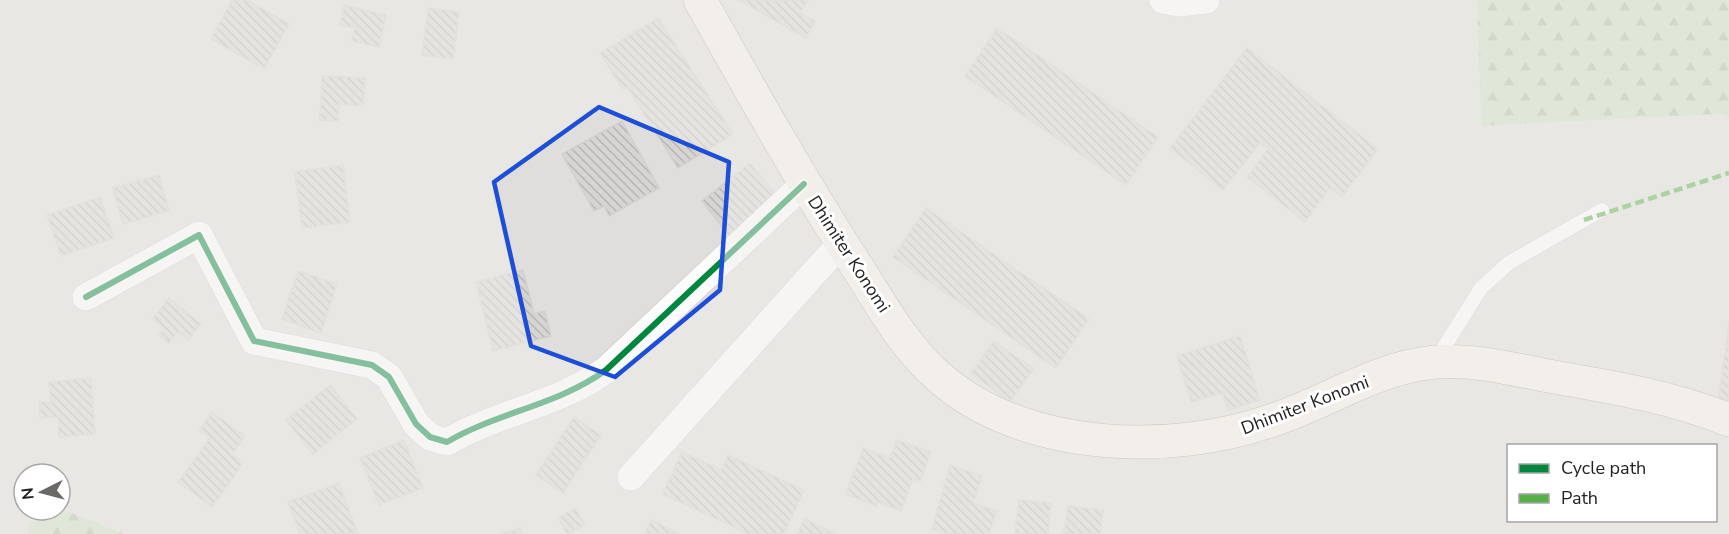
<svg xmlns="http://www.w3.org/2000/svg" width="1729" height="534" viewBox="0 0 1729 534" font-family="'Nunito Sans',sans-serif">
	<defs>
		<pattern id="forest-firs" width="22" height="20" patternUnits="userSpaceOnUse" patternTransform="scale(1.5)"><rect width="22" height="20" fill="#cbdec1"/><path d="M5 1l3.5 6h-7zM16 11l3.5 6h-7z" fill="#aebea6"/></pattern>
		<pattern id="building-back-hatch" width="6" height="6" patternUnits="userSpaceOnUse" patternTransform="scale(1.5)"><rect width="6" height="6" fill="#d7d4d2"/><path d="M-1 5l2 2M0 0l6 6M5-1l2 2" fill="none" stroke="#b8b6b4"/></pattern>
	</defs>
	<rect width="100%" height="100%" fill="#f0eeeb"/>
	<path fill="#dfdedc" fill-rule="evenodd" d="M0,0H1477L1481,126L1722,114L1729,118V534H0ZM1508,446H1716V520H1508ZM24,474H60V510H24Z"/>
	<g fill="url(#forest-firs)">
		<path d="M1477,0H1729V118L1722,114L1481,126Z"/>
		<path d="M69,512L124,534H125H28L29,523Z"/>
	</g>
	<g fill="url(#building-back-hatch)" stroke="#d3d0cc" stroke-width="1.5">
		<path d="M232,0H247L289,24L264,69L211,39Z"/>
		<path d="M739,0H808L800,13L815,21L806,38Z"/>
		<path d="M344,5L386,15L379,47L352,41L355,28L340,25Z"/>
		<path d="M428,8L459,12L453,59L422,55Z"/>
		<path d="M658,18L733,134L678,168L627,87L623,90L600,53Z"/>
		<path d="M997,28L1158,137L1126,185L965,76Z"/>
		<path d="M1247,48L1378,149L1342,197L1330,188L1305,222L1247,177L1268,149L1260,143L1223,190L1170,148Z"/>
		<path d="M322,76L365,78L363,106L339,104L338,121L320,120Z"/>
		<path d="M622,121L659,188L609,216L604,206L594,211L562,154Z"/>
		<path d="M750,163L782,203L734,242L702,201Z"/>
		<path d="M343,165L350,222L302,228L295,172Z"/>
		<path d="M159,175L169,211L123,224L113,188Z"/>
		<path d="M100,197L114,238L61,256L47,215Z"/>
		<path d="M926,208L1089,319L1056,368L893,257Z"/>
		<path d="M523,270L534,314L545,311L551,336L493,351L476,282Z"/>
		<path d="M298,271L337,284L321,333L282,319Z"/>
		<path d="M169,298L201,324L188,340L178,332L169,343L159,335L164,329L152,319Z"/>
		<path d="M1729,321V400L1719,398Z"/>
		<path d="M1240,336L1260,400L1228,410L1222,393L1191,402L1177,356Z"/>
		<path d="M994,341L1034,369L1010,402L971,373Z"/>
		<path d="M91,378L95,434L59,437L58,417L40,418V402H51L49,382Z"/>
		<path d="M330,385L357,419L313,454L286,420Z"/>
		<path d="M212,412L245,436L232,455L243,463L212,507L178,482L210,438L199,430Z"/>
		<path d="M574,417L601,435L563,493L536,475Z"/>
		<path d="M404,440L423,488L379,505L360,458Z"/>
		<path d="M897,440L931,452L920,482L913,479L901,511L877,502L876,506L846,494L863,448L890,458Z"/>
		<path d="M682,452L721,470L728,455L804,490L784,534H748L663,494Z"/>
		<path d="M950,465L982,476L973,503L997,511L989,534H947L932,529Z"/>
		<path d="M339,483L358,534H300L288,502Z"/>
		<path d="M1019,500L1051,503L1048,534H1015Z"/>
		<path d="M1068,506L1103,510L1100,534H1064Z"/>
		<path d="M575,508L585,525L567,534L558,518Z"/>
		<path d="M805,519L836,534H797Z"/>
		<path d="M651,520L680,534H645Z"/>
		<path d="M520,528L522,534H500Z"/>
	</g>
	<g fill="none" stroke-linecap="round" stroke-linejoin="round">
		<g stroke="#c9c8c7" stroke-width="15">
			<path id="service" d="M1436,360L1481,288L1510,262L1602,210"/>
		</g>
		<g stroke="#c9c8c7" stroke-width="28">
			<g id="minor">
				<path d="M1163,0L1179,3L1206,0"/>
				<path d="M86,297L199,235L254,341L372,365L389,377L416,424L430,437L447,442C498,412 558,405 606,370L804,184"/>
				<path d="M631,477L841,243"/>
			</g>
		</g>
		<g stroke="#a79c86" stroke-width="34">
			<path id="primary" d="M700,0C751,91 802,182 859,270C883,307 905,348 939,377C1024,452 1170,456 1273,420C1327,402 1378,367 1435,362C1471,359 1508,368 1543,375C1606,386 1670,396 1729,420"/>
		</g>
		<use href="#service" stroke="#fdfcfc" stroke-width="14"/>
		<use href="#minor" stroke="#fdfcfc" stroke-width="27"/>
		<use href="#primary" stroke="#f3ede7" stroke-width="33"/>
		<path stroke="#55b145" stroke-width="4.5" stroke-dasharray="9 4.5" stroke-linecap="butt" d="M1584,220L1729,173"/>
		<g stroke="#fff" stroke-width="10">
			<path id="cycleway" d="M86,297L199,235L254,341L372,365L389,377L416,424L430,437L447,442C498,412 558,405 606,370L804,184"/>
		</g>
		<use href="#cycleway" stroke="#00873e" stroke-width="6"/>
	</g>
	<path d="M0 0H1729V534H0ZM599,107L729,162L720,290L615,377L531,346L494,182Z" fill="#f0eeeb" fill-opacity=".55" fill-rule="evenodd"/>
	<path fill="none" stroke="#1d4ed8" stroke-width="4.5" stroke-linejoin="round" d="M599,107L729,162L720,290L615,377L531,346L494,182Z"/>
	<g text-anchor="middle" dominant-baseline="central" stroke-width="6" stroke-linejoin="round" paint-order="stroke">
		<g font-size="18" fill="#222" stroke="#fff">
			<text transform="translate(849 254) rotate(57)">Dhimiter Konomi</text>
			<text transform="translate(1305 405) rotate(-21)">Dhimiter Konomi</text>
		</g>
	</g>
	<rect x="1507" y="444" width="210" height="78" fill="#ffffff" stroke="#a7a7a7" stroke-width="1.5"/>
	<rect x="1519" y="464" width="30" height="9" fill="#00873e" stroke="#a7a7a7" stroke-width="1.5"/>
	<text x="1561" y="474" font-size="18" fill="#222222">Cycle path</text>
	<rect x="1519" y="494" width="30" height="9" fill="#55b145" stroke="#a7a7a7" stroke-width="1.5"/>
	<text x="1561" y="504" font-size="18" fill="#222222">Path</text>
	<g transform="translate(42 492) rotate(264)"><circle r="28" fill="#ffffff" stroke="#a7a7a7" stroke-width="1.5"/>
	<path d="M0-4.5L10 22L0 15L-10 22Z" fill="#6a6968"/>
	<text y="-9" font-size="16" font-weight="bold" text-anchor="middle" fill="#222222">N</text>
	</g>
</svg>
